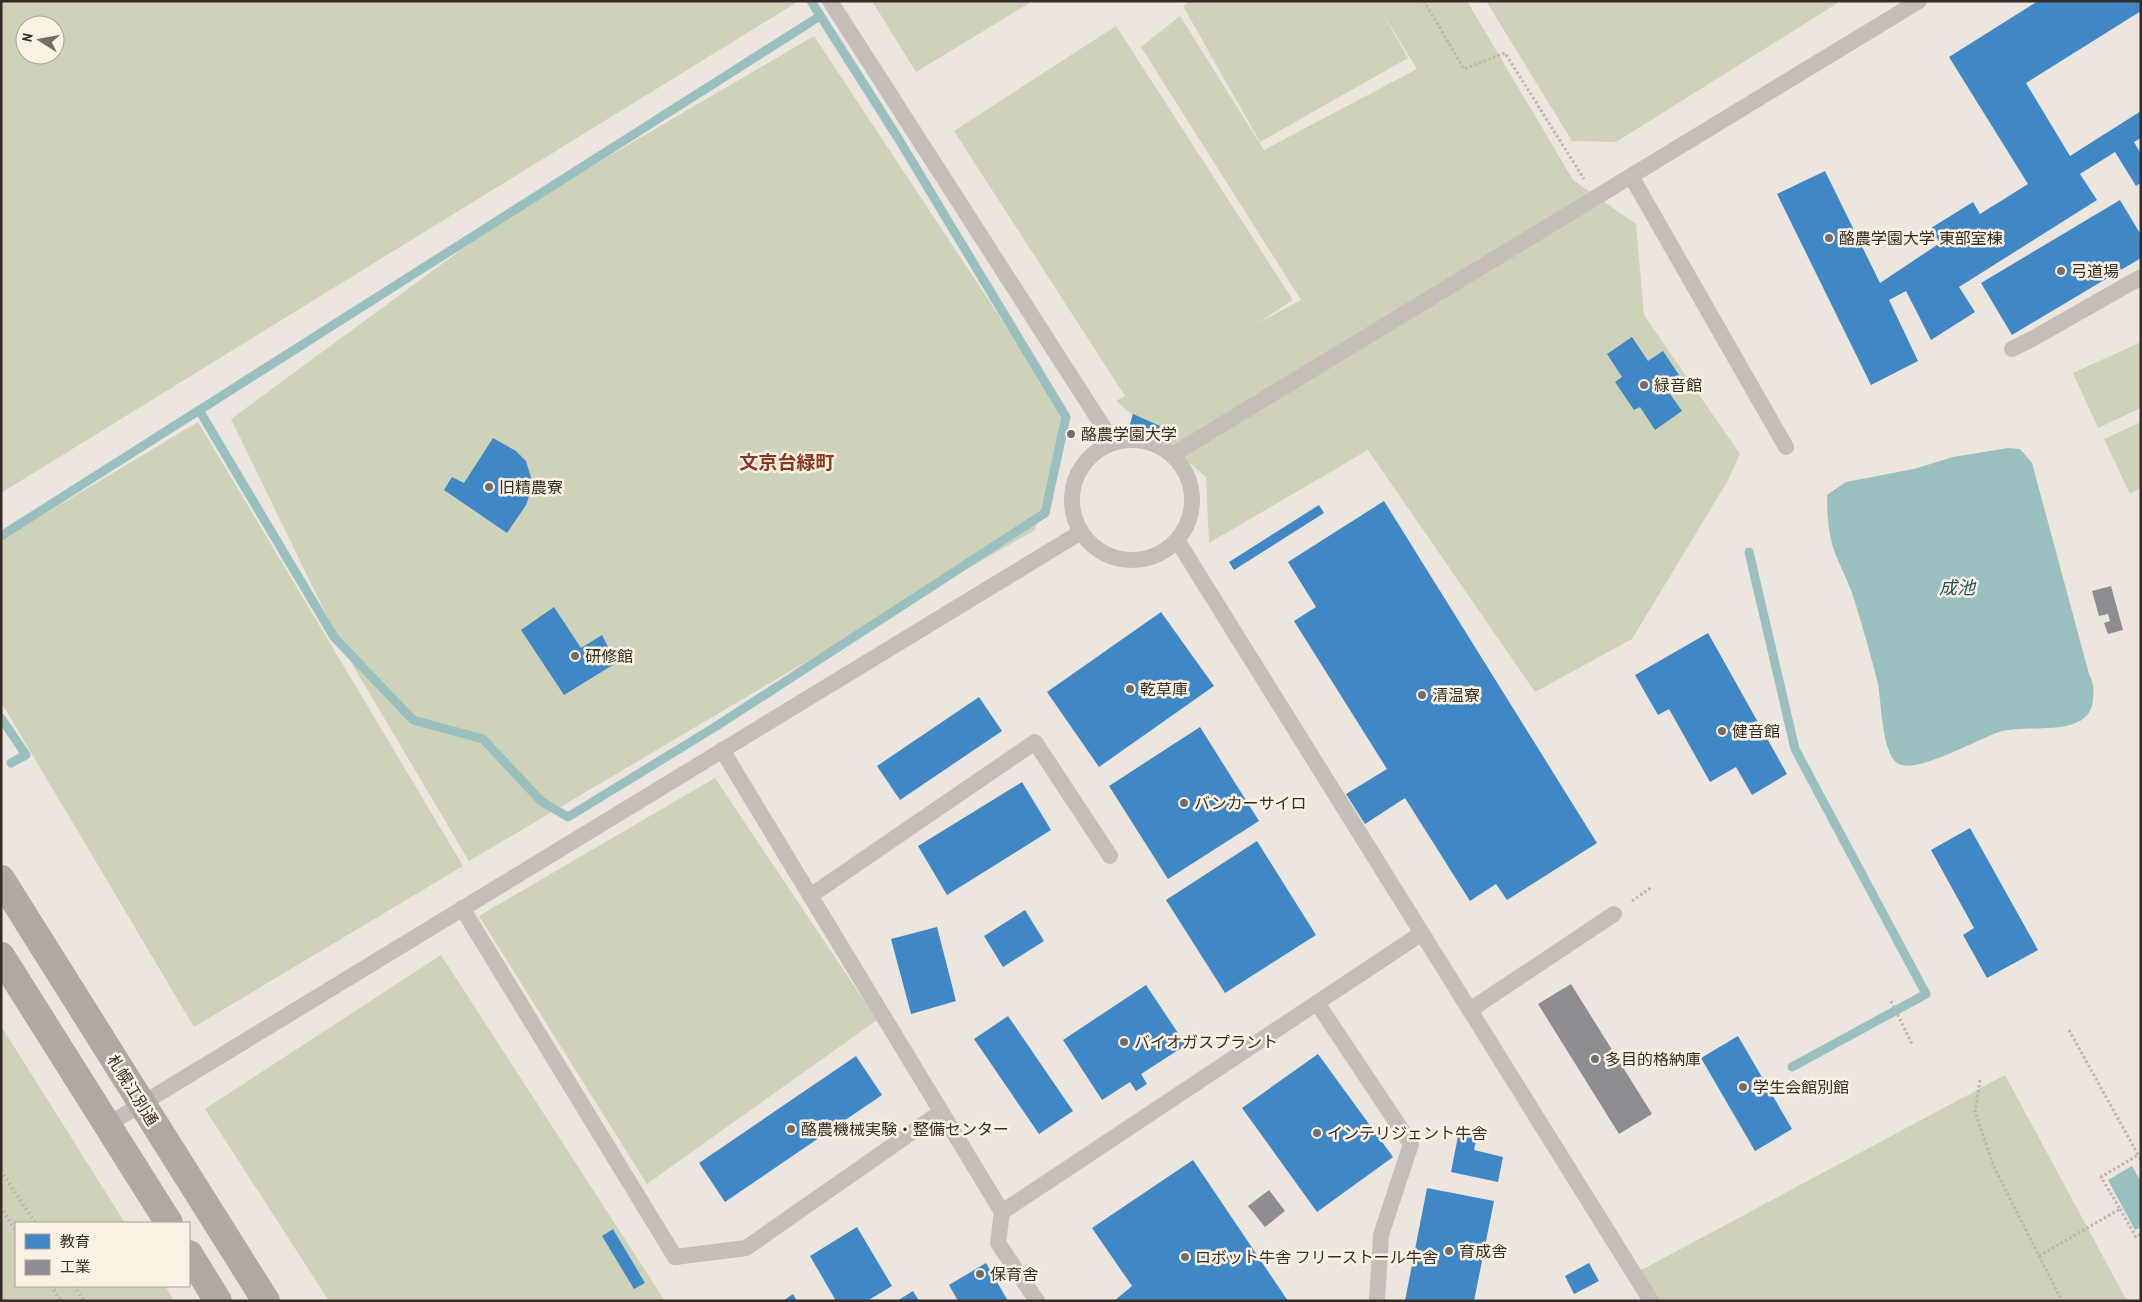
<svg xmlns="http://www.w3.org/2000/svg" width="2142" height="1302" viewBox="0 0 2142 1302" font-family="'Archivo Narrow','Noto Sans JP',sans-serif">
	<rect width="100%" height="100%" fill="#ede6df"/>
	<g fill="#ced2b8" fill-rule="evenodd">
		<path d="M1,1H799L1,493ZM25,25H55V55H25Z"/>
		<path d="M872,1H1033L916,72Z"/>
		<path d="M1191,1H1467L1573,180L1636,224L1644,315L1740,454L1727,482L1632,639L1535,692L1368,450L1209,543L1206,477L1116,401L1125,396L954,131L1116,26L1293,300L1258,323L1301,300L1141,47L1180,16L1264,150L1417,69L1380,9L1408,58L1260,142L1183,6Z"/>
		<path d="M1486,1H1841L1616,142L1572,141Z"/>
		<path d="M814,36L1066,417L1035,530L792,670L469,861L342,647L231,419L510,214Z"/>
		<path d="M2141,342V408L2098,428L2073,373Z"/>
		<path d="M198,422L463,866L194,1027L1,702V540Z"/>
		<path d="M2141,422V488L2130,494L2104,439Z"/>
		<path d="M715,778L877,1020L647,1184L479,916Z"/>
		<path d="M441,955L665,1301H329L205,1109Z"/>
		<path d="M1,1026L125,1223H16V1286H165L174,1301H1Z"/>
		<path d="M2005,1075L2127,1301H1651L1634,1274Z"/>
	</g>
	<g fill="#9abfbf">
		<path d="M2008,448L2020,449L2032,463L2089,674C2094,684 2094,689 2093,699C2091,740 2026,723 1999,732C1980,738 1914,776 1897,763C1881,751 1882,700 1877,680C1870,652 1861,621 1852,593C1846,576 1837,561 1832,544C1828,528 1827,512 1827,495L1846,482L1914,469L1953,457Z"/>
		<path d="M2132,1166L2141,1182V1227L2135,1230L2108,1180Z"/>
	</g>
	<g fill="#3f88c5">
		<path d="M2038,1H2141V11L2026,83L2070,156L2141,111V138L2134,142L2141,154V183L2136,186L2115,152L2080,174L2097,200L1959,287L1975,312L1931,340L1906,291L1889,300L1918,361L1871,385L1777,194L1825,171L1880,283L1940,243L1931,228L1973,202L1980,214L2028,184L1949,57Z"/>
		<path d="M2120,200L2141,235V258L2012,335L1981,283Z"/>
		<path d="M1632,337L1648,361L1663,351L1681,378L1666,388L1682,411L1655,430L1640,407L1634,410L1615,382L1622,377L1607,354Z"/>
		<path d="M1133,414L1160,426L1154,439L1129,427Z"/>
		<path d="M493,438L516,451L526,461L533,484L526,505L507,533L444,490L452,477L464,483Z"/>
		<path d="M1384,501L1597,843L1507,900L1496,884L1470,901L1405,798L1365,824L1346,794L1387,769L1294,621L1316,607L1288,562Z"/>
		<path d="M1319,505L1324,513L1234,570L1229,562Z"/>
		<path d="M554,607L581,648L602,635L616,663L564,695L521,630Z"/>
		<path d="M1161,612L1214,686L1099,767L1047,692Z"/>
		<path d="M1708,633L1787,774L1752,795L1736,767L1710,782L1669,709L1658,715L1635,675Z"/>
		<path d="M979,697L1002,731L900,800L877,766Z"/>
		<path d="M1200,727L1259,821L1168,879L1109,786Z"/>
		<path d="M1022,782L1051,830L947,895L918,846Z"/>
		<path d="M1970,828L2038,950L1987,978L1963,935L1974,928L1931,850Z"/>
		<path d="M1257,841L1316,935L1225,993L1166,900Z"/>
		<path d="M1025,910L1044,941L1003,967L984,936Z"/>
		<path d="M937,927L956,1001L911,1014L891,939Z"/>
		<path d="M1146,985L1186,1045L1141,1074L1147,1084L1136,1091L1130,1082L1102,1100L1063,1040Z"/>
		<path d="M1008,1016L1073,1111L1039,1134L974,1039Z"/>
		<path d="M1738,1036L1792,1129L1755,1151L1701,1058Z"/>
		<path d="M1318,1054L1393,1157L1317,1212L1242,1108Z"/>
		<path d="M856,1056L882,1095L725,1202L699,1163Z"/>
		<path d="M1459,1131L1477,1135L1474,1150L1503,1157L1498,1182L1451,1172Z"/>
		<path d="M1193,1160L1288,1301H1114L1132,1286L1092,1228Z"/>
		<path d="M1427,1188L1494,1201L1474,1301H1405Z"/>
		<path d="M857,1227L892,1286L867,1301H836L810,1256Z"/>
		<path d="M613,1229L645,1283L634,1289L602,1236Z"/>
		<path d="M986,1263L1008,1301H958L949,1285Z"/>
		<path d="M1589,1263L1599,1281L1574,1294L1565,1276Z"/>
		<path d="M913,1291L919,1301H897Z"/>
		<path d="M793,1294L797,1301H783Z"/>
	</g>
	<g fill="#8d8d92">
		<path d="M2111,586L2123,630L2108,634L2104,623L2110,621L2108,614L2099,616L2092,591Z"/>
		<path d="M1571,984L1652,1114L1619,1134L1538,1004Z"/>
		<path d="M1269,1190L1285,1211L1265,1227L1248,1206Z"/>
	</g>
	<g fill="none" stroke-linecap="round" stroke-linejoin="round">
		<g stroke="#9abfbf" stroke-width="9">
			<path d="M199,410L334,637L413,720L483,739L541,801L568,817L715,727L1045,513L1066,417L898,138L811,1"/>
			<path d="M1,536L820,16"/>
			<path d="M1749,552L1795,749L1926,994L1792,1067"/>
			<path d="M1,718L26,755L11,763"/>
		</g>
		<g stroke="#beb6b0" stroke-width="3" stroke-dasharray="2.5 2.5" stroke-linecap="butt">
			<path d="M1424,1L1464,69L1505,53L1584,179"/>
			<path d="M1632,901L1652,887"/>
			<path d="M1891,1001L1912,1044"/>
			<path d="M2069,1030L2141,1160"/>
			<path d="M1980,1080L1975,1112L1994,1167L2062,1301"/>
			<path d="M2120,1209L2136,1237L2141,1234"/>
			<path d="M2039,1256L2120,1209L2101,1177L2138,1155"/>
		</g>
		<g stroke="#c5beb8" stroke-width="16">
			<path d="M830,1L1113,442"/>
			<path d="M1631,176L1786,447"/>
			<path d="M2012,349L2032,339L2141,277"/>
			<circle cx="1132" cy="500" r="60"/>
			<path d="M1172,455L1919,1"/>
			<path d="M1177,540L1651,1301"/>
			<path d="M722,750L1002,1212L1422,933"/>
			<path d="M810,896L1035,742L1110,856"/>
			<path d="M462,908L675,1257L746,1248L941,1112"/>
			<path d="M1317,1003L1411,1144L1381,1235L1377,1301"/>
			<path d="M1470,1010L1614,914"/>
			<path d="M107,1125L1081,532"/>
			<path d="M1002,1212L998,1243L1037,1301"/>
		</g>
		<g stroke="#b0a8a2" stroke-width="28">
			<path d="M1,879L266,1301"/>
			<path d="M1,956L169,1223"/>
			<path d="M189,1254L218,1301"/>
		</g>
		<g stroke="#ada7a2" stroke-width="4" stroke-dasharray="1 4" stroke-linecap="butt">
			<path d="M1,1171L35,1223"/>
			<path d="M1,1207L16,1231"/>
			<path d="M51,1286L61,1301"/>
			<path d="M74,1286L84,1301"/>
		</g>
	</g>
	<g fill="#766c67" stroke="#faf1e5" stroke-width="2">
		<circle cx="1829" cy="238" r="5"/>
		<circle cx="2061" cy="271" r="5"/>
		<circle cx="1644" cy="385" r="5"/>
		<circle cx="1071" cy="434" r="5"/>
		<circle cx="489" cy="487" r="5"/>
		<circle cx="575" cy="656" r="5"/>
		<circle cx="1130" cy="689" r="5"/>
		<circle cx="1422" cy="695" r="5"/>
		<circle cx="1722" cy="731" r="5"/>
		<circle cx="1184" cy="803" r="5"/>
		<circle cx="1124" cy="1042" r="5"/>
		<circle cx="1595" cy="1059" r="5"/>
		<circle cx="1743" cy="1087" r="5"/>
		<circle cx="791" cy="1129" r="5"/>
		<circle cx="1317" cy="1133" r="5"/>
		<circle cx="1449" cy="1251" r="5"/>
		<circle cx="1185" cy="1257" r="5"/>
		<circle cx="980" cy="1274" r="5"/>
	</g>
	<g text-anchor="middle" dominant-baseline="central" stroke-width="5" stroke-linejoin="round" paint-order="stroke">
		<g font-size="16" fill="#362b26" stroke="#faf1e5" text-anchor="start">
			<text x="1839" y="238">酪農学園大学 東部室棟</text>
			<text x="2071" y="271">弓道場</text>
			<text x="1654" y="385">緑音館</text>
			<text x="1081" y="434">酪農学園大学</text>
			<text x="499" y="487">旧精農寮</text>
			<text x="585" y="656">研修館</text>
			<text x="1140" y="689">乾草庫</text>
			<text x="1432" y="695">清温寮</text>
			<text x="1732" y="731">健音館</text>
			<text x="1194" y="803">バンカーサイロ</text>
			<text x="1134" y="1042">バイオガスプラント</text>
			<text x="1605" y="1059">多目的格納庫</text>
			<text x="1753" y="1087">学生会館別館</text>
			<text x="801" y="1129">酪農機械実験・整備センター</text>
			<text x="1327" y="1133">インテリジェント牛舎</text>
			<text x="1459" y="1251">育成舎</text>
			<text x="1195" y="1257">ロボット牛舎 フリーストール牛舎</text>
			<text x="990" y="1274">保育舎</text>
		</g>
		<g font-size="16" fill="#362b26" stroke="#faf1e5">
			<text transform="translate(133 1090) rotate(58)">札幌江別通</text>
		</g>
		<g font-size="18" font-style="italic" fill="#1a555a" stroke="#faf1e5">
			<text x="1957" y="587">成池</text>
		</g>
		<g font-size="19" font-weight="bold" fill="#89361b" stroke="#faf1e5">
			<text x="787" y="462">文京台緑町</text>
		</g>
	</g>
	<rect width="2142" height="1302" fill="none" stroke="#362b26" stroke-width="5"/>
	<rect x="15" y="1222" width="175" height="65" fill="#faf1e5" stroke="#aca299"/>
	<rect x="25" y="1234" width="25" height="15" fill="#3f88c5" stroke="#aca299"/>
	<text x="60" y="1247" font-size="15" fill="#362b26">教育</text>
	<rect x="25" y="1260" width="25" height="15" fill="#8d8d92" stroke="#aca299"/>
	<text x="60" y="1272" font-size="15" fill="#362b26">工業</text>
	<g transform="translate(40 40) rotate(281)"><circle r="24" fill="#faf1e5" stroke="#aca299"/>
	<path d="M0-4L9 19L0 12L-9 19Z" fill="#766c67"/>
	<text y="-8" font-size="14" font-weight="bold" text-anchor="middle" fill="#362b26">N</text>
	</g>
</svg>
